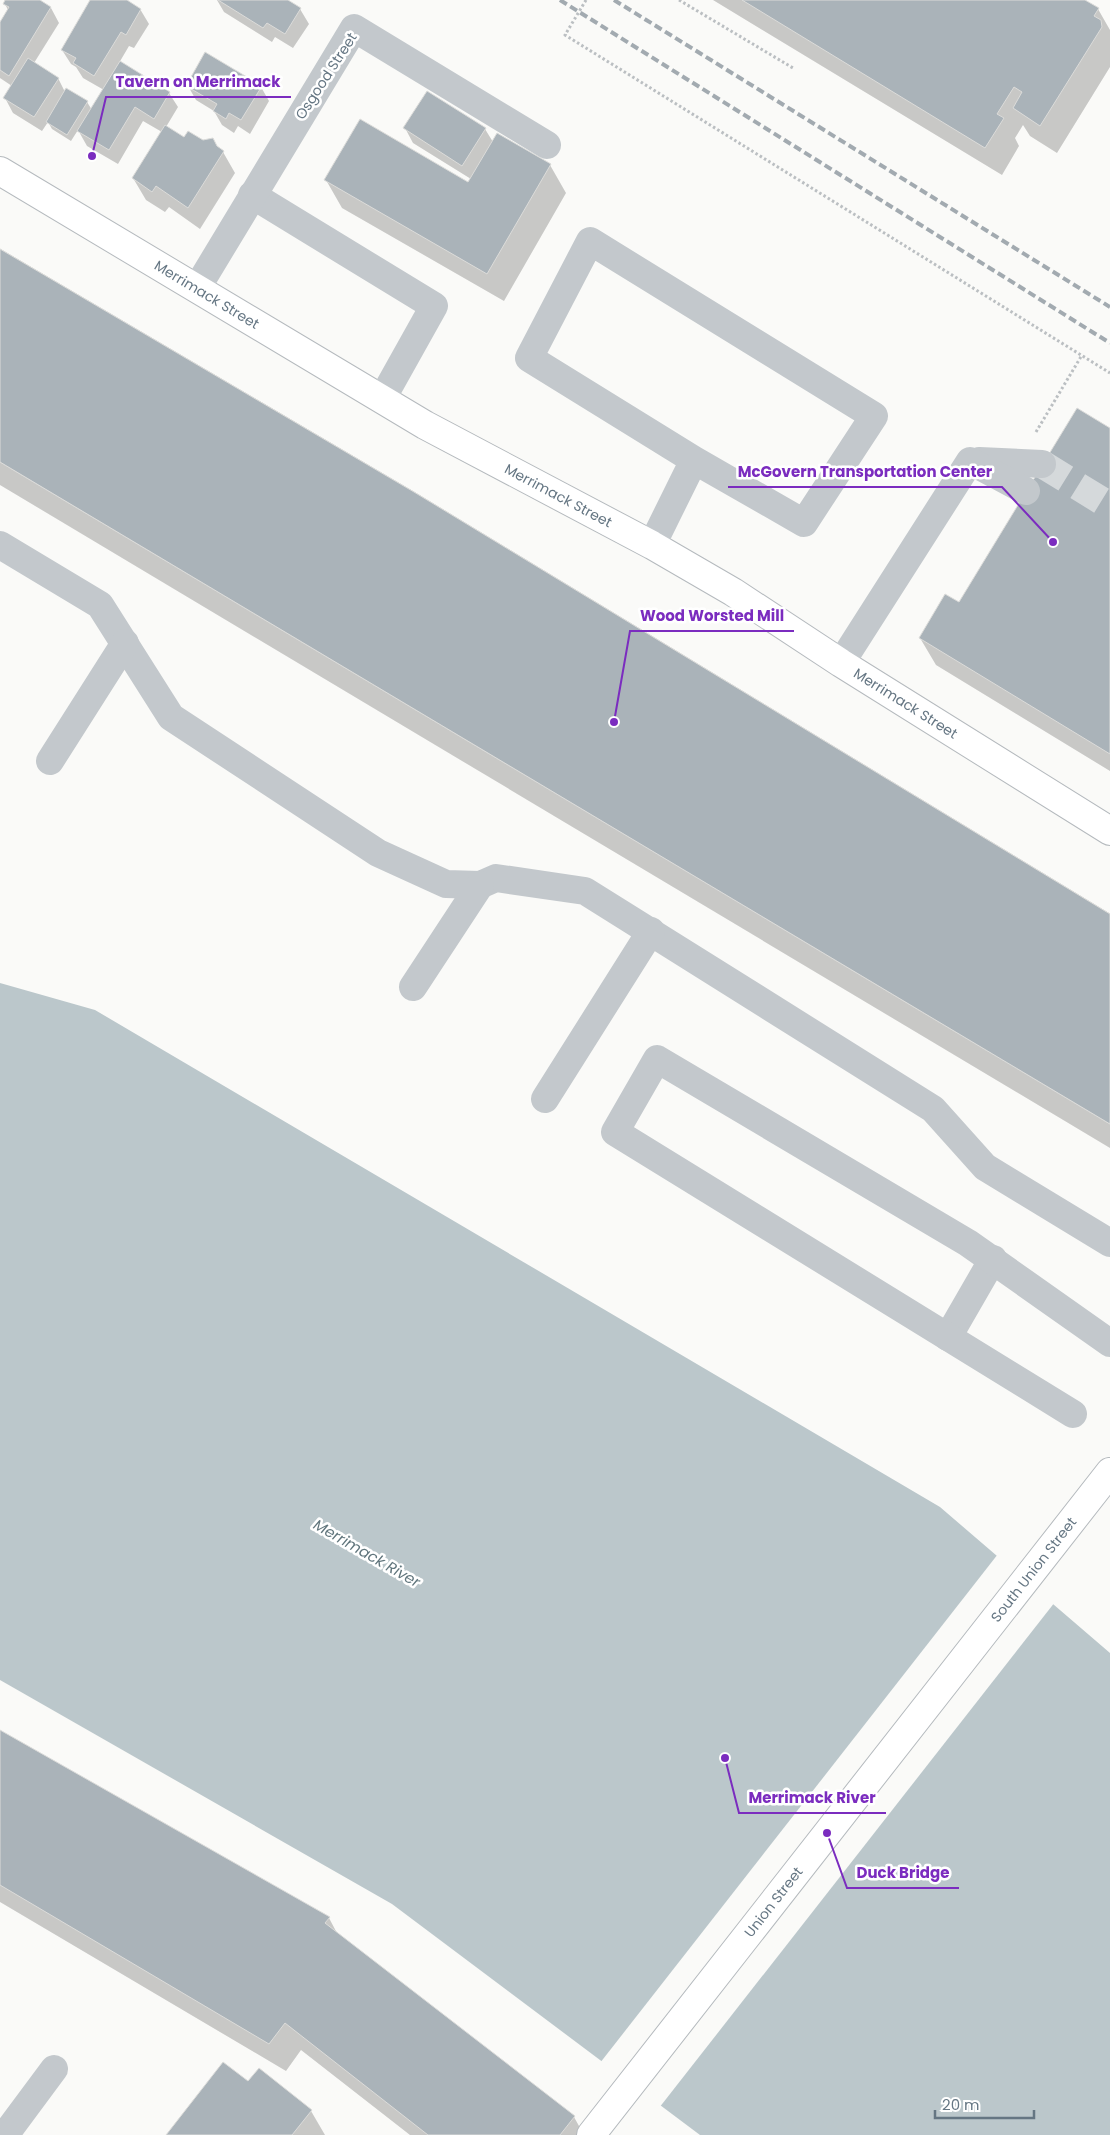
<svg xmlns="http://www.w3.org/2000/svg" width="1110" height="2135" viewBox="0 0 1110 2135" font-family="Poppins,sans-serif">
	<rect width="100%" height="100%" fill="#fafaf8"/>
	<path fill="#bbc7cb" d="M0,983L95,1010L940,1507L1110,1653V2135H700L392,1904L0,1680Z"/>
	<path fill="#fafaf8" d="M998,1554L1055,1602L659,2108L600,2063Z"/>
	<g fill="#0003">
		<path d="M7,0H37L51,8L59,23L34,63L58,78L65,92L87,102L92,110L104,90L83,78L76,67L71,64L62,50L91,0H125L140,9L149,24L134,48L129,46L119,63L169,93L178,107L166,127L184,139L217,148L223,152L235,173L200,229L169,207L165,212L146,200L133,178L162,132L143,121L118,164L87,146L78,130L71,141L52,129L48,122L42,131L13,113L5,98L12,86L0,78V24L8,10L5,4Z"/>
		<path d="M217,0H286L300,9L309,24L293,48L275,37L272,42L224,12Z"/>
		<path d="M713,0H1083L1098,9L1110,30V67L1057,153L1030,136L1023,125L1015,138L1019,146L1002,175Z"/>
		<path d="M188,86L261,87L269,101L250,134L238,126L234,133L222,125L214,111L196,100Z"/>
		<path d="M405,128L485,129L493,142L550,165L566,193L504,301L342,208L326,180L468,184L471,179L413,143Z"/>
		<path d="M0,250L1110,916V1148L0,485Z"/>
		<path d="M1110,429V771L936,665L920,638L959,604Z"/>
		<path d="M0,1731L329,1918L338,1935L574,2117L584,2135H410L301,2050L286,2071L0,1902Z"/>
		<path d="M248,2083L311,2111L325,2135H168Z"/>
	</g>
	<g fill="#aab3b9" stroke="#dcdcda">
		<path d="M5,0H40L51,7L9,76L0,70V22L9,7L3,4Z"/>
		<path d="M90,0H127L141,9L126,35L121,32L94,76L73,63L76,58L61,50Z"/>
		<path d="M218,0H288L301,8L285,34L267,23L263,28Z"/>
		<path d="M742,0H1085L1099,8L1094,16L1101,20L1102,27L1040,126L1013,108L1022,92L1014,87L997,114L1004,118L985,148Z"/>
		<path d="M205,52L262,86L241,120L229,113L226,119L213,111L217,104L186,86Z"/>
		<path d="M28,58L59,78L34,117L3,98Z"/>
		<path d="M120,61L170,92L154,119L135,107L109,150L77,131Z"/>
		<path d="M66,88L88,101L67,135L46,122Z"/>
		<path d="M427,91L486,128L462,166L403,128Z"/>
		<path d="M360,119L468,182L497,133L551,164L487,274L324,180Z"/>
		<path d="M165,125L184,137L188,131L203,140L213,138L217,146L224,151L188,208L156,186L152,192L132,178Z"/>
		<path d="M0,249L414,492L1110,914V1124L0,462Z"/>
		<path d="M0,249L414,492L1110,914V1124L0,462Z"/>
		<path d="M1077,408L1110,428V754L919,638L945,594L959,602Z"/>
		<path d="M0,1730L330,1917L325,1923L575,2116L560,2135H428L285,2023L269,2044L0,1885Z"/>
		<path d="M223,2062L248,2081L259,2068L312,2110L292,2135H166Z"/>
	</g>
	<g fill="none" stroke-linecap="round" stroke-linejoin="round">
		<path stroke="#d5d9db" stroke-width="28" stroke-dasharray="28 14" stroke-linecap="butt" d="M1042,464L1110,506"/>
		<g stroke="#b5babe" stroke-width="30">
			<g id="major">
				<path id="s1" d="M0,171L425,425L652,545L733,592L841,663L1110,831"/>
				<path id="s2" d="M591,2135L1110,1472"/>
			</g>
		</g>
		<g stroke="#bbbfc2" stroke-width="3" stroke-dasharray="2.5 2.5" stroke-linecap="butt">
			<path d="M586,0L565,35L1110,373"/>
			<path d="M679,0L793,68"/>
			<path d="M1036,432L1082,355"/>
		</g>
		<g stroke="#c3c8cc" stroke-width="28">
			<path d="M252,195L434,306L382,399"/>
			<path d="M197,288L354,28L547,145"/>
			<path d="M979,461L1042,464"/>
			<path d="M0,545L100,605L171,717L378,853L446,884L480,885L496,878L585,891L933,1109L985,1167L1110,1243"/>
			<path d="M652,545L694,460L804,523L874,416L590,241L529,358L694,460"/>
			<path d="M841,663L970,461L1026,491"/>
			<path d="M50,761L125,643"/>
			<path d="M413,987L480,885"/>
			<path d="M545,1099L651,931"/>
			<path d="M948,1337L993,1259"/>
			<path d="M1073,1414L615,1132L657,1059L968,1243L1110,1343"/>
			<path d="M5,2135L54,2069"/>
		</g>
		<use href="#major" stroke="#fff" stroke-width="28"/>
		<g stroke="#a2aab0" stroke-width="4" stroke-dasharray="8 4" stroke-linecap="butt">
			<path d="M560,0L1110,343"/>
			<path d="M614,0L1110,307"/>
		</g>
	</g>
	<g text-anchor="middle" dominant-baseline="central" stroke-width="5" stroke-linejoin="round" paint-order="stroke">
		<g font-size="14" fill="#657683" stroke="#fff">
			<text transform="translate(326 76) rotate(-57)">Osgood Street</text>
			<text stroke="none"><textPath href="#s1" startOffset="241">Merrimack Street</textPath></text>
			<text stroke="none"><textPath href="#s1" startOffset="646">Merrimack Street</textPath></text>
			<text stroke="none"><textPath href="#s1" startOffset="1051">Merrimack Street</textPath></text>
			<text stroke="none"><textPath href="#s2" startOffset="718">South Union Street</textPath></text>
			<text stroke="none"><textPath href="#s2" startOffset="296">Union Street</textPath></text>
		</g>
		<g font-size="15" font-style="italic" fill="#60757c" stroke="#fff">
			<text transform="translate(367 1553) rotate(30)">Merrimack River</text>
		</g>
	</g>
	<path fill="none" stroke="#7b2cbf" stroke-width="2" d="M92 156L106 97H291M1053 542L1002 487H728M614 722L630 631H794M725 1758L739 1813H886M827 1833L847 1888H959"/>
	<g fill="#7b2cbf" stroke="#fff" stroke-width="2">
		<circle cx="92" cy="156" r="5"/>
		<circle cx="1053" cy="542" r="5"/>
		<circle cx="614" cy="722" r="5"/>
		<circle cx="725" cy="1758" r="5"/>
		<circle cx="827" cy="1833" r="5"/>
	</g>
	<g font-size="15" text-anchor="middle" font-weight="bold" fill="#7b2cbf" stroke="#fff" stroke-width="5" stroke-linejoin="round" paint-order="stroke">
		<text x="198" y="87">Tavern on Merrimack</text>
		<text x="865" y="477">McGovern Transportation Center</text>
		<text x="712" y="621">Wood Worsted Mill</text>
		<text x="812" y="1803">Merrimack River</text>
		<text x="903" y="1878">Duck Bridge</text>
	</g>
	<path d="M935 2110v8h99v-8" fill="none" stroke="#657683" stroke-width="2.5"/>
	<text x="942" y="2110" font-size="15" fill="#657683" stroke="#ffffff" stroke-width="4" paint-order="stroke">20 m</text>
</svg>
